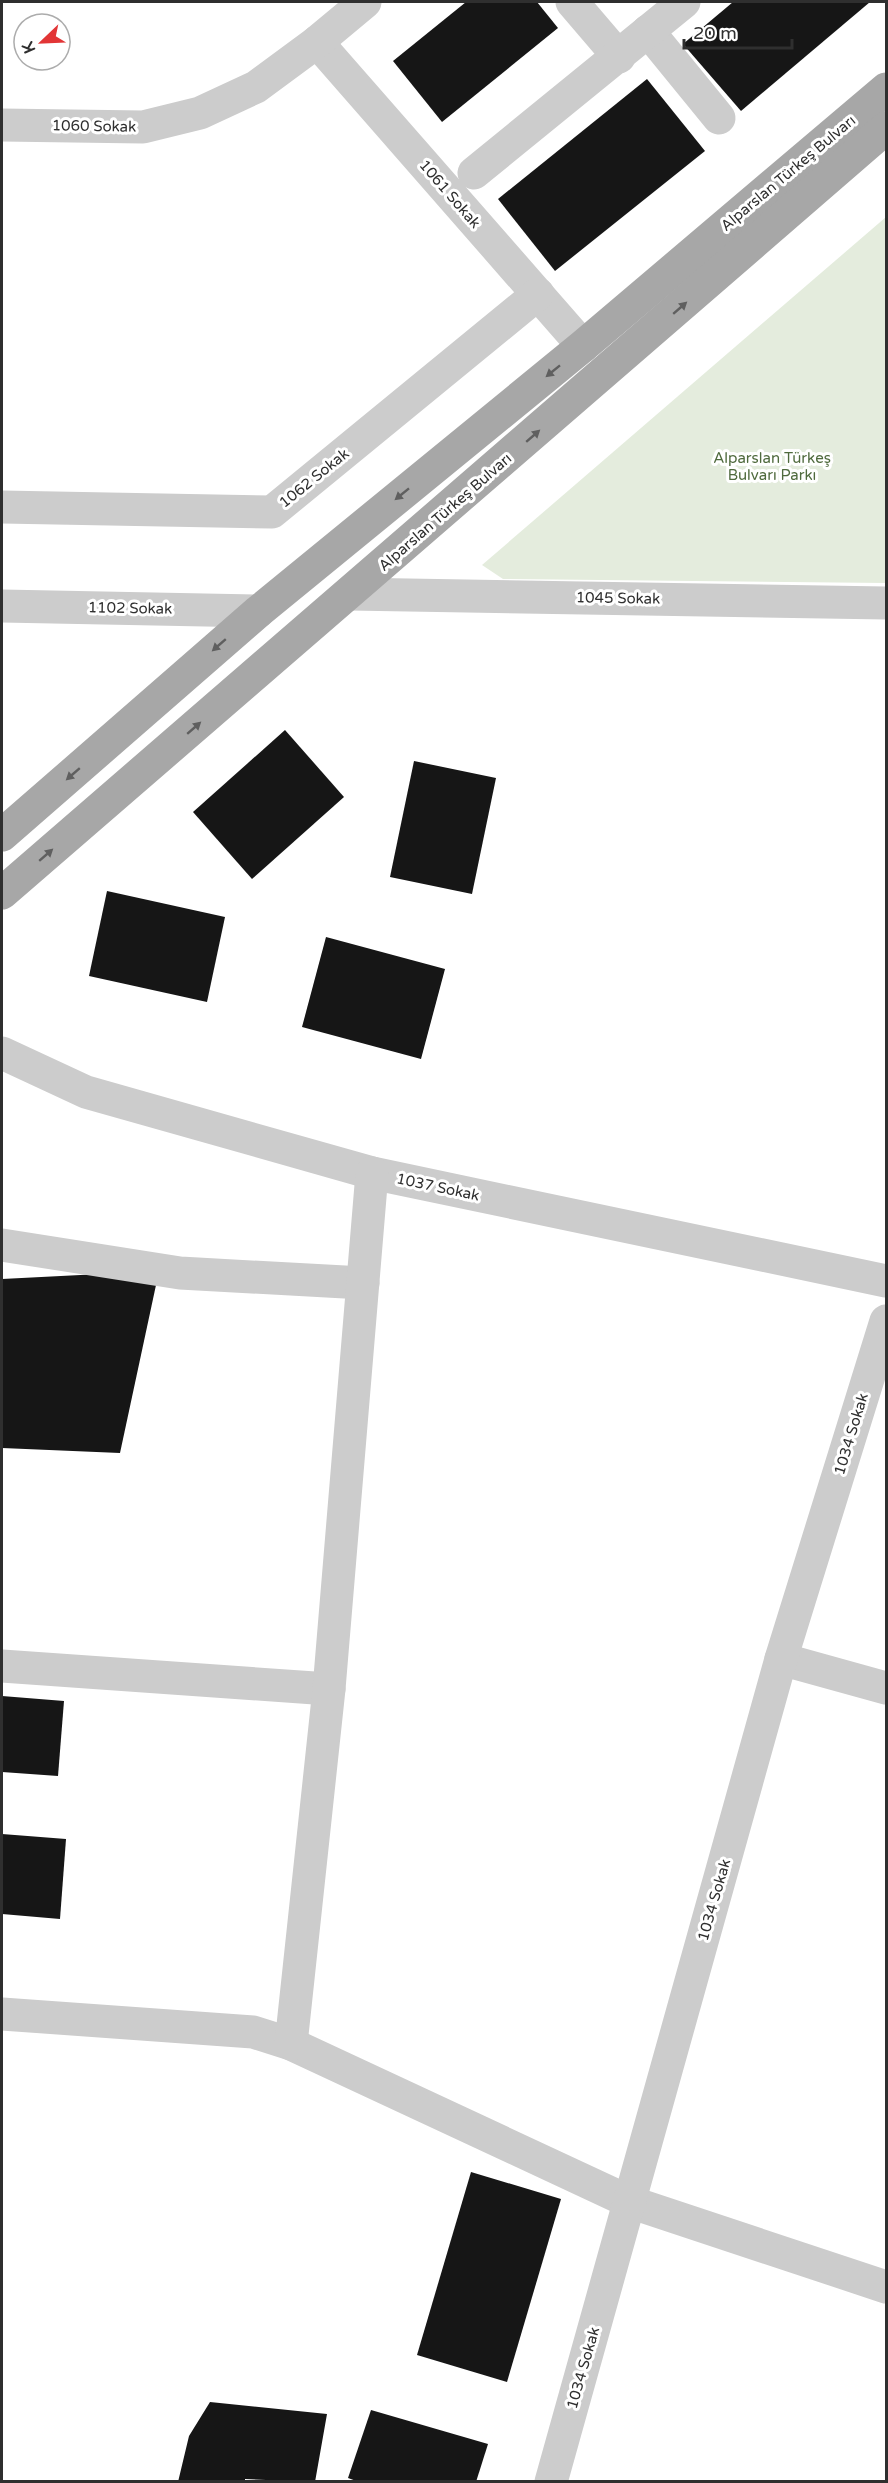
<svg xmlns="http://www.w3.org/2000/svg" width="888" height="2483" viewBox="0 0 888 2483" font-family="'Varela Round',sans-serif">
	<rect width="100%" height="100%" fill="#fff"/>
	<path fill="#e4ecdd" d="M886,217V583L503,579L482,565Z"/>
	<g fill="#161616">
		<path d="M466,2H537L558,28L442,122L393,61Z"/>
		<path d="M733,2H870L741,111L683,44Z"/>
		<path d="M647,79L705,151L555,271L498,199Z"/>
		<path d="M285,730L344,797L252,879L193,812Z"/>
		<path d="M414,761L496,778L472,894L390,877Z"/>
		<path d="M107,891L225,917L207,1002L89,976Z"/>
		<path d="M326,937L445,969L421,1059L302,1027Z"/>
		<path d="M159,1271L120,1453L2,1448V1279Z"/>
		<path d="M2,1696L64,1701L58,1776L2,1772Z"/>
		<path d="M2,1834L66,1839L60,1919L2,1914Z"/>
		<path d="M471,2172L561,2199L507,2382L417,2355Z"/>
		<path d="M210,2402L327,2414L315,2482L245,2479V2482H178L189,2436Z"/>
		<path d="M371,2410L488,2444L476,2482H359L348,2478Z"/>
	</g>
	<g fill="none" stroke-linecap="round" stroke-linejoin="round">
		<g stroke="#ccc" stroke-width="33">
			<path d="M572,2L619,57"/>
			<path d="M648,31L719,118"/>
			<path d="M317,42L583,346"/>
			<path d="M2,125L143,127L200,113L256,87L317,42L365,2"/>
			<path d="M474,173L684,2"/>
			<path d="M2,507L272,512L538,294"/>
			<path d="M350,594L886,603"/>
			<path d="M2,606L259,611"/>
			<path d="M2,1053L86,1092L372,1173L886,1281"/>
			<path d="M2,1245L180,1273L363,1283"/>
			<path d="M781,1659L886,1688"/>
			<path d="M2,1666L329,1689"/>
			<path d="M2,2014L253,2032L291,2044L630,2202L886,2287"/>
			<path d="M291,2044L329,1689L372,1173"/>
			<path d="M551,2482L781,1659L886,1321"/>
		</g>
		<g stroke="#a7a7a7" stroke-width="33">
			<path d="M2,835L259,611L583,346L886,89"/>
			<path d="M2,893L886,128"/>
		</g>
	</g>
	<defs><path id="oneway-solid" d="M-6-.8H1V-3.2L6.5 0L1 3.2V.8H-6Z" transform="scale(1.5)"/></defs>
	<g fill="#5f5f5f">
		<use href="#oneway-solid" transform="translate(680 308) rotate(-41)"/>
		<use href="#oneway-solid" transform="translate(553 371) rotate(141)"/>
		<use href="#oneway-solid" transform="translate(533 436) rotate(-41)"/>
		<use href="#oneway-solid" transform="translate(402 494) rotate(141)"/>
		<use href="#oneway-solid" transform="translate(219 645) rotate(139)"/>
		<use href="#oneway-solid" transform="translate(194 728) rotate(-41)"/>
		<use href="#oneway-solid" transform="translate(73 774) rotate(139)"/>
		<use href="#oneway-solid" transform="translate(46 855) rotate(-41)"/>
	</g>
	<g text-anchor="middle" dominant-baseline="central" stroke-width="6" stroke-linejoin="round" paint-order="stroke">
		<g font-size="15" fill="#2f2f2f" stroke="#fff">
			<text transform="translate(94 126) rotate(1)">1060 Sokak</text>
			<text transform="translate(788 173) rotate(-40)">Alparslan Türkeş Bulvarı</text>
			<text transform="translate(450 194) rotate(49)">1061 Sokak</text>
			<text transform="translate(314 478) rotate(-39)">1062 Sokak</text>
			<text transform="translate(445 512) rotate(-41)">Alparslan Türkeş Bulvarı</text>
			<text transform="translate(618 598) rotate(1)">1045 Sokak</text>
			<text transform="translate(130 608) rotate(1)">1102 Sokak</text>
			<text transform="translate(438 1187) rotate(12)">1037 Sokak</text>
			<text transform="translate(851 1434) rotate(-73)">1034 Sokak</text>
			<text transform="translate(714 1900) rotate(-74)">1034 Sokak</text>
			<text transform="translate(583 2368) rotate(-74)">1034 Sokak</text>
		</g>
		<g font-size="15" fill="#4f6a3d" stroke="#fff">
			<text x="772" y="458">Alparslan Türkeş<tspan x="772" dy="17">Bulvarı Parkı</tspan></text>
		</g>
	</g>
	<rect width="888" height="2483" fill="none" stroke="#2f2f2f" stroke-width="6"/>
	<g transform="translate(42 42) rotate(247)"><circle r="28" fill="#ffffff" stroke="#acacac" stroke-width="1.5"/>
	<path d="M0-4.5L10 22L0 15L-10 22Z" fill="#e23536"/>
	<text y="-9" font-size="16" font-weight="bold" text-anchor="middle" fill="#2f2f2f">K</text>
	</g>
	<path d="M684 39v9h108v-9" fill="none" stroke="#2f2f2f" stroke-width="3"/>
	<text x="693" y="39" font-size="18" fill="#2f2f2f" stroke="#ffffff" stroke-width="4.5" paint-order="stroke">20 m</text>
</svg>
